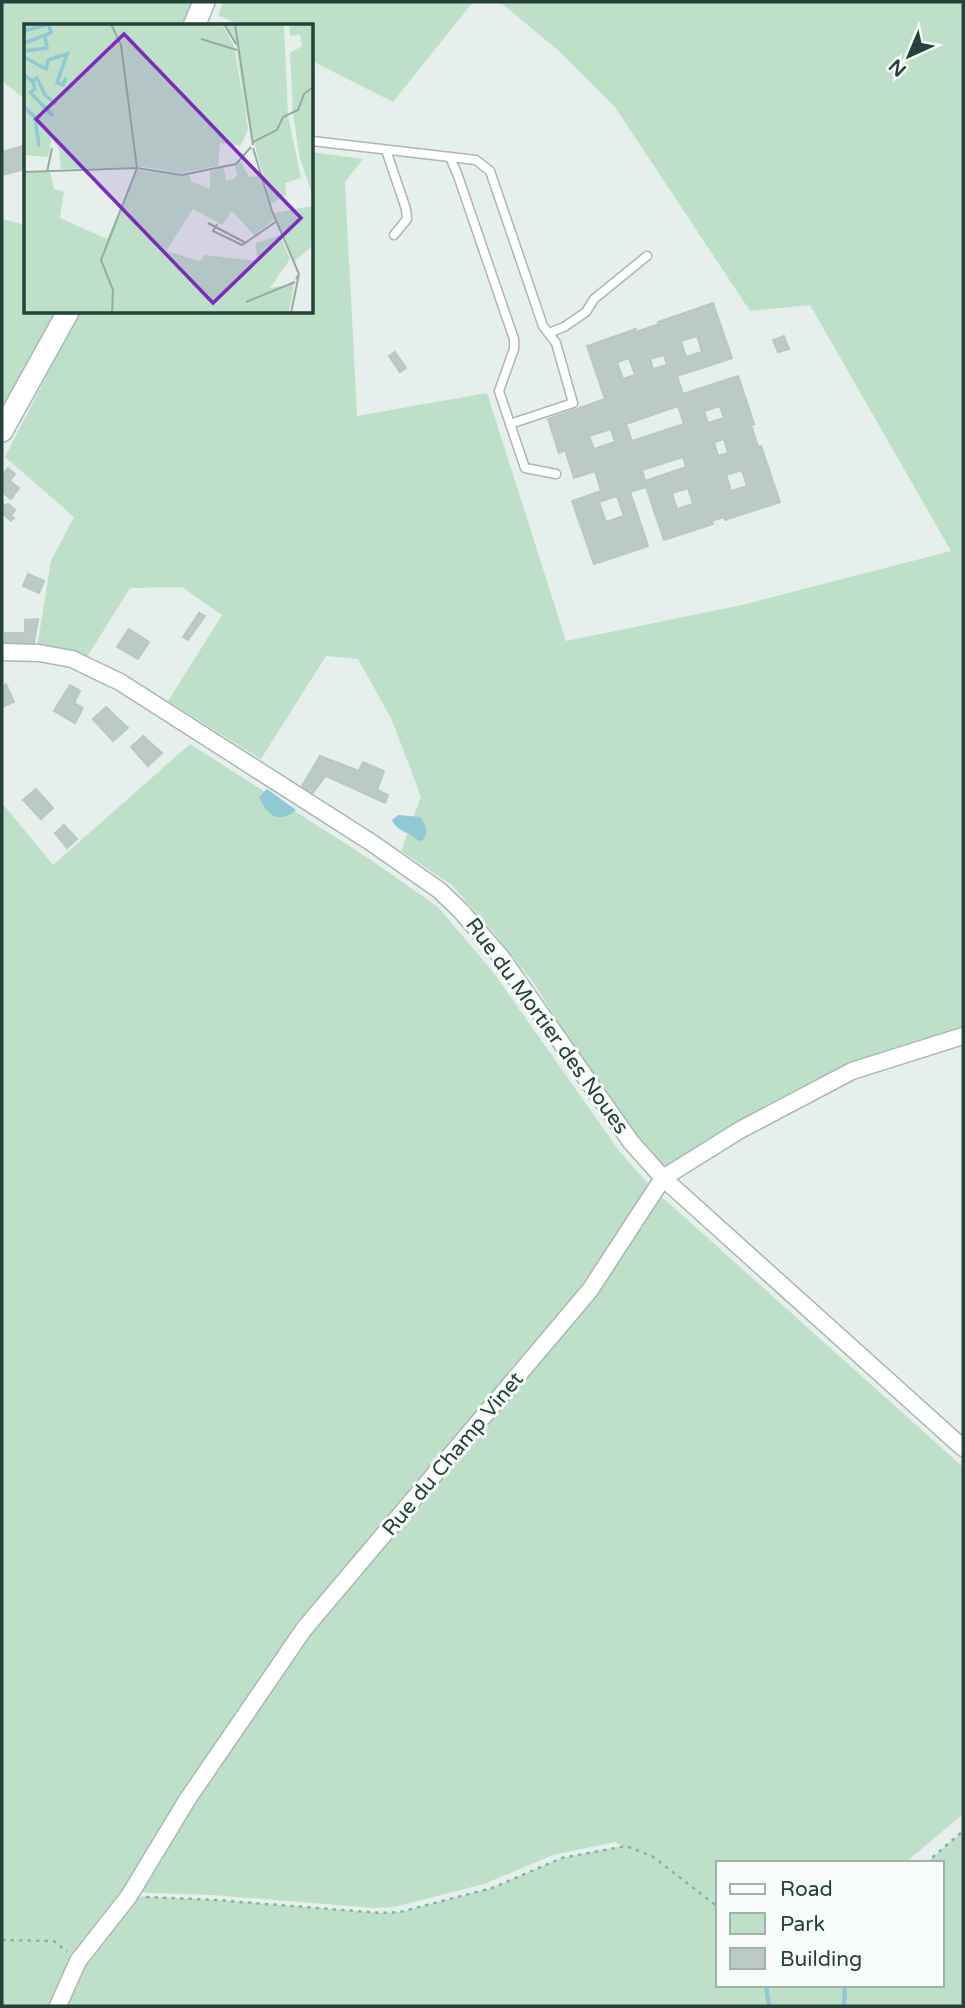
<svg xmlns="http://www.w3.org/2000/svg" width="965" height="2008" viewBox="0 0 965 2008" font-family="'Varela Round',sans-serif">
	<rect width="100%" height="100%" fill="#e6efeb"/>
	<g fill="#bfe0c8">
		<path d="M2,2H195L185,26H26V100L2,81Z"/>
		<path d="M223,2H473L393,102L312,61V26H242L218,15Z"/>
		<path d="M500,2H963V1036L852,1071L740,1130L664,1166L637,1136L577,1052L533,982L496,936L452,885L401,851L421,797L392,720L358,659L326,656L261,759L168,701L222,615L182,587L130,588L87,657L37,647L51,561L74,517L5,457L79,312H312V152L363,159L345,182L357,416L487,393L566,641L742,605L951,551L810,305L750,311L615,107L559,51Z"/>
		<path d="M2,219L26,225V312H57L2,413Z"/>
		<path d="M190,744L368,858L438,907L493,972L620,1152L652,1188L963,1467V1814L905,1863H718V1905H715L718,1907V1985H942V1863H926L963,1831V2006H58L129,1896L215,1900L381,1913L400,1912L492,1888L562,1858L623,1846L615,1842L553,1855L484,1884L394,1907L375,1908L212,1895L124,1892C97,1927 62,1963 49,2006H2V803L53,865Z"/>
	</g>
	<g fill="#8ec9d4">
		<path d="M267,789L296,810C278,825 267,815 259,797Z"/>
		<path d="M398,815L420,817C426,826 430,831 422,841L417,840C409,831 397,832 392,820Z"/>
	</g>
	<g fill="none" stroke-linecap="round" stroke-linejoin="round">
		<g stroke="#8ec9d4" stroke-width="4.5">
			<path d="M766,1985L769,2006"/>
			<path d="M844,2006L845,1985"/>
		</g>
	</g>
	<g fill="#bbcac4" stroke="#b8c9c2" stroke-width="2" fill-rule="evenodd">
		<path d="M26,145V169L2,175V152Z"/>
		<path d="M713,303L732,358L677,376L683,394L738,376L754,424L751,425L758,447L761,446L780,502L725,520L724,517L711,521L713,524L664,540L646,487L630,492L648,546L594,564L572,501L601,491L595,471L574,478L565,450L559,453L548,419L605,399L587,346L636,329V332L659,324L658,322ZM697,336L702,352L686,357L681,341ZM664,355L667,365L653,369L650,359ZM629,358L635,375L623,379L617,362ZM678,406L684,424L632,441L626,424ZM720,406L724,418L708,423L704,411ZM611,429L615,442L594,449L589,436ZM724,439L728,453L718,456L714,442ZM683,457L686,467L645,481L642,470ZM742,470L747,486L731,491L726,475ZM688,488L693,504L677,509L672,493ZM617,496L624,516L606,522L599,502Z"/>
		<path d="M784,336L789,349L778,352L773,340Z"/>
		<path d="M395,352L406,368L400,372L389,356Z"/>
		<path d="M8,468L15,474L10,481L19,488L11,499L2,492V476Z"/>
		<path d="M2,503L5,506L8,504L15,510L11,516L14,518L11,521L2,513Z"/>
		<path d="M28,574L44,581L39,593L23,586Z"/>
		<path d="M199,613L205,616L188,640L183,637Z"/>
		<path d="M38,619L33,647H5V633H25V620Z"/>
		<path d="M129,629L149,642L138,659L117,647Z"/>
		<path d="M6,684L14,702L2,707V686Z"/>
		<path d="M70,685L80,691L74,703L83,708L75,723L54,711Z"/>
		<path d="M106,707L128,728L113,741L93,719Z"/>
		<path d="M143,736L162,753L148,766L131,747Z"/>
		<path d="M320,756L359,771L363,762L384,771L377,790L388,795L385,803L324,775V778L311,795L301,788Z"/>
		<path d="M36,789L53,808L51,810L38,795L27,804L23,800Z"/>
		<path d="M38,795L51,810L41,819L27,804Z"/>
		<path d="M64,825L77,839L67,848L55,833Z"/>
	</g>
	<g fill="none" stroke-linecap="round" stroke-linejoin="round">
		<g stroke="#a8b8b2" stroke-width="11">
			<g id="lane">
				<path d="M312,141L476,160L490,171L543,326L556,343L573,403L510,424"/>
				<path d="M386,150L406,209L407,219L394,235"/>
				<path d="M450,157L458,176L514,339V349L499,391L525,468L556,474"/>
				<path d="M549,333L564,327L586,312L594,299L647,256"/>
			</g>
		</g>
		<g stroke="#a8b8b2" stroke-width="19">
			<g id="street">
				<path d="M2,652L39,653L72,659L120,682L372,843L439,890L460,910L501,957L631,1142L663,1178L963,1448"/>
				<path d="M58,2006L78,1961L129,1896L187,1800L304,1629L590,1290L663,1178L740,1130L852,1071L963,1036"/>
			</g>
		</g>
		<g stroke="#a4bbb3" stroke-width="24">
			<g id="secondary">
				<path d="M194,26L204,2"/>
				<path d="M2,431L68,312"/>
			</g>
		</g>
		<g stroke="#86b3a5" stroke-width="2.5" stroke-dasharray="3.5 5" stroke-linecap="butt">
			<path d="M926,1863L963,1831"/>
			<path d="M146,1897L215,1900L381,1913L400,1912L492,1888L562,1858L626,1846L652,1856L718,1907"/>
			<path d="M2,1940L54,1941L67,1952"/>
		</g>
		<use href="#lane" stroke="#fff" stroke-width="8"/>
		<use href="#street" stroke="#fff" stroke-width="16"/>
		<use href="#secondary" stroke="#fff" stroke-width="21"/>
	</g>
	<g text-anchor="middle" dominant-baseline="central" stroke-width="6" stroke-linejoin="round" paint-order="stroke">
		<g font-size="21" fill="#24423a" stroke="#f7fbf9">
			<text transform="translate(547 1026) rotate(54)">Rue du Mortier des Noues</text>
			<text transform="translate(453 1454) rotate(-50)">Rue du Champ Vinet</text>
		</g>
	</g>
	<g transform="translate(24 24)">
		<rect width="289" height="289" fill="#e6efeb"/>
		<path d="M0,0H198L210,21L224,104L220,115L216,122L196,119L194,142L157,149L119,143L37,145L35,125L28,115L32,92L24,133L0,131ZM200,0H260L264,91L277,154L261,159L262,171L247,180L221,85L212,21ZM265,0H289V172L276,135L269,90L266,29L278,22L276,11L266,12ZM217,138L225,153L236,152L250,196L230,211L208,187L198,201L169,185L142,227L176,237L181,231L233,237L232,219L256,211L266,235L246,264L270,260L265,289H0V148H26L30,165L40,168L36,194L83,215L113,146L165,151L168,158L186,165V147L200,144L202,157L208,156L213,151L211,141ZM288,182L289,221L270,238L250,189Z" fill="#bfe0c8"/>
		<path fill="none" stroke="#8ec9d4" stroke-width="3.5" d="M0,7L25,0M0,19L27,9L25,2M0,27L23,24L21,12M0,33L22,45L24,36L43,30L33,59L39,61L42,53M0,51L8,57L13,54L21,71L32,80M9,58L11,65L6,68L29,92M0,83L11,93L15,122"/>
		<path fill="none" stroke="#98aaa4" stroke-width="2" d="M87,0L97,21L113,144L77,236L89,266L88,289M200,0L212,20M211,0L229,121M177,15L213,26M229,118L253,106L259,93L274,86L280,70L289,63M229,124L248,187L275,250M0,148L113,144L158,151L212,140L227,123M23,148L28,124M184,199L222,219M193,200L189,207L218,221L253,197M222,278L271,258M267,289L275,250L272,255"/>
		<path fill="#7b2cbf" fill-opacity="0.15" stroke="#7b2cbf" stroke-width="3.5" d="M100,10L277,194L189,279L12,95Z"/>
		<rect width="289" height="289" fill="none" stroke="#24423a" stroke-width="3.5"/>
	</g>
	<rect width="965" height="2008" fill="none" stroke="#24423a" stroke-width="7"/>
	<rect x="716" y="1861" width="228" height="126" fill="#f7fbf9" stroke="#a3b1ad" stroke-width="2"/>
	<rect x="730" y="1884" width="35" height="10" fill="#ffffff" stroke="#a3b1ad" stroke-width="2"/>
	<text x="780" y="1896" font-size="21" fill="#24423a">Road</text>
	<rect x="730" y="1913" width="35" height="21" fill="#bfe0c8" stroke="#a3b1ad" stroke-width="2"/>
	<text x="780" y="1931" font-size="21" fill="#24423a">Park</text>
	<rect x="730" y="1948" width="35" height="21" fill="#bbcac4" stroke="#a3b1ad" stroke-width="2"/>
	<text x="780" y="1966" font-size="21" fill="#24423a">Building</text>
	<g transform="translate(909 56) rotate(224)" stroke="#f7fbf9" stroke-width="5" paint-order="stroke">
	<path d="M0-5L12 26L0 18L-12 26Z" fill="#24423a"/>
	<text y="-10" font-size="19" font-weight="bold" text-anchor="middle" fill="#24423a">N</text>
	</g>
</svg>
